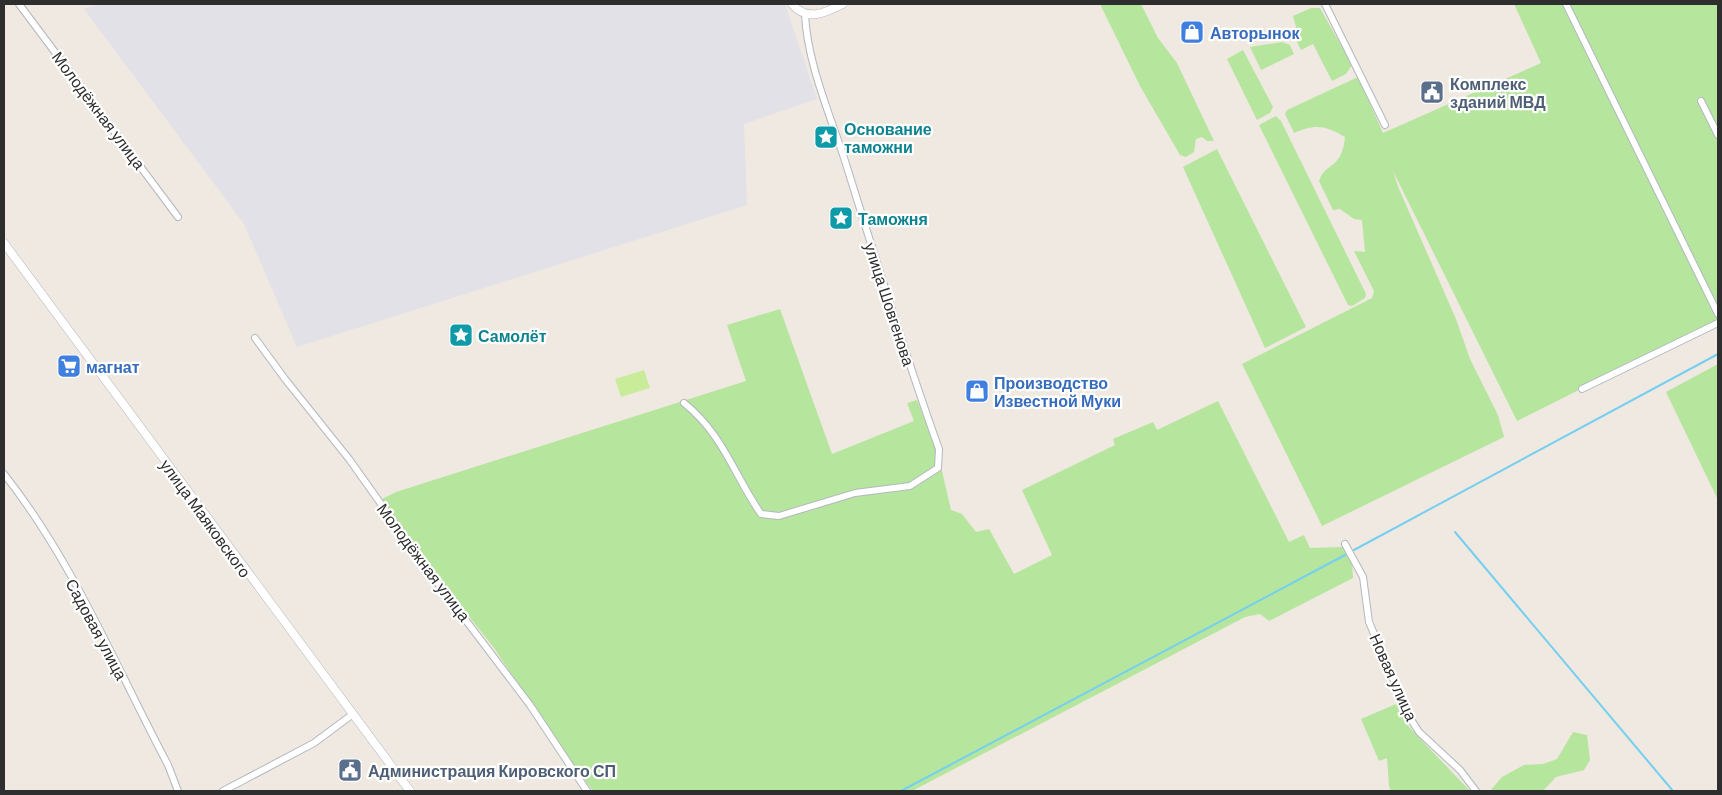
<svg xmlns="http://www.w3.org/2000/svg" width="1722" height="795" viewBox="0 0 1722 795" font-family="Barlow,sans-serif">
	<rect width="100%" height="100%" fill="#efe9e1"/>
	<path fill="#e3e1e8" d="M99,4H785L817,99L744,124L747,205L297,347L244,224L84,9Z"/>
	<g fill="#b6e59e">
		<path d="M1100,4H1141L1158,38L1177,63L1214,141H1207L1202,137L1196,139L1194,152L1186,157L1180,155L1140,86Z"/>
		<path d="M1514,4H1718V320L1517,421L1393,171L1399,189L1456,319L1470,359L1498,415L1504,437L1322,526L1242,364L1372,298L1374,291L1354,251L1365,252L1362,220L1354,219L1340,209L1333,210L1319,181C1325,162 1342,170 1345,137C1325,125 1315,124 1294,133L1285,114L1287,110L1358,77L1383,133L1541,63Z"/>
		<path d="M1311,8H1320L1352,65L1346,74L1332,81L1313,44L1301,50L1294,36L1296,27L1293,16Z"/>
		<path d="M1282,42L1290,45L1294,54L1261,70L1250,47Z"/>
		<path d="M1243,50L1273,107L1270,113L1257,120L1227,59Z"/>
		<path d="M1276,116L1281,121L1366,294L1365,298L1352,306L1348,305L1259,125Z"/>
		<path d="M1217,149L1306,327L1265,348L1183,167Z"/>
		<path d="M780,309L832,454L914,421L907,403L917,400L938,454L951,510L962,514L976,532L989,529L1014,574L1052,555L1022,490L1115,445L1113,439L1153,422L1157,430L1218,401L1289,542L1304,535L1310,548L1343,547L1352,562L1353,578L1269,621L1260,614L1245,617L912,791H593L572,764L494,648L437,576L382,499L396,492L746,381L727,325Z"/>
		<path d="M1718,364V500L1666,392Z"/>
		<path d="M1396,704L1409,727L1470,791H1391L1389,786L1387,758L1379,761L1361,719Z"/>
		<path d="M1573,732L1587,735L1590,760L1584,770L1556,777L1543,791H1490L1502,777L1524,765L1543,764L1557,759Z"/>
	</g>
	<path fill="#c9ec9a" d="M644,370L650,388L621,397L615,379Z"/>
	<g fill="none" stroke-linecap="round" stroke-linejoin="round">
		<g stroke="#75cff0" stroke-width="2">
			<path d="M1455,532L1673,791"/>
			<path d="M1354,550L1718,354"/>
			<path d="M901,791L1345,555"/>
		</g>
		<g stroke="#b4b7c1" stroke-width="8">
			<g id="minor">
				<path d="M19,4L178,217"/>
				<path d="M1325,4L1385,125"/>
				<path d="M1566,4L1718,314"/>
				<path d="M1701,101L1718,135"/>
				<path d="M255,338L285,379L349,459L433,577L530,705L587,791"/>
				<path d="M1582,389L1718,323"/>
				<path d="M684,403C723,434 734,475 761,514L779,516L855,493L910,486L938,468L939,449C905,355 876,260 846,164C831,117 807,63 805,14"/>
				<path d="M4,474C73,561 116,667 168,765L178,791"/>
				<path d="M1345,544L1363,577L1369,622L1410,718L1419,732L1460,770L1476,791"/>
				<path d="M223,791L314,743L353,714"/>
			</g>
		</g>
		<g stroke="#b4b7c1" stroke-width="9">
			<g id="tertiary">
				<path d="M792,4C807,22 825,13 843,4"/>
				<path d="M4,243L410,791"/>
			</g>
		</g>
		<use href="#minor" stroke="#fff" stroke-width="6"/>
		<use href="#tertiary" stroke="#fff" stroke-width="8"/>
	</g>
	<defs>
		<g id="shop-square" transform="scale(1.25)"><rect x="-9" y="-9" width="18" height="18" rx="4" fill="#3f7fe0" stroke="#fff"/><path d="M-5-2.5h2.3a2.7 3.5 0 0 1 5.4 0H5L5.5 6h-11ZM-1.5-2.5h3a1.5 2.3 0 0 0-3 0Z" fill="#fff"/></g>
		<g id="civic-square" transform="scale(1.25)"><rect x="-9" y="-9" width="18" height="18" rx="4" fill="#5c6f8a" stroke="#fff"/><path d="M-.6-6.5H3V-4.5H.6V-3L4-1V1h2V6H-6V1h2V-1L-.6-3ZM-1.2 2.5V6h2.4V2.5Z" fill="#fff"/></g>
		<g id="sight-square" transform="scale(1.25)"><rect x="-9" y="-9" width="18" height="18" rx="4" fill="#0f9aa8" stroke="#fff"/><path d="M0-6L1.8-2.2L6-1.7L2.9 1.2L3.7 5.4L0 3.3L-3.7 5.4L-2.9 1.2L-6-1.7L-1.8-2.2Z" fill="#fff"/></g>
		<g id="supermarket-square" transform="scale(1.25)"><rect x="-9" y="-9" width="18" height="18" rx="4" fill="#3f7fe0" stroke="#fff"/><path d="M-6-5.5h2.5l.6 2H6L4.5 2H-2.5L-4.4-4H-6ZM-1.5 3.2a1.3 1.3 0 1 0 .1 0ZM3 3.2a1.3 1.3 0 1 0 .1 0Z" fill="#fff"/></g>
	</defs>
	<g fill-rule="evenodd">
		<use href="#shop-square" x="1192" y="32"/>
		<use href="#civic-square" x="1432" y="92"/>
		<use href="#sight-square" x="826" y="137"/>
		<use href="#sight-square" x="841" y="218"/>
		<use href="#sight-square" x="461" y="335"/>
		<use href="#supermarket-square" x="69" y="366"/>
		<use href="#shop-square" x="977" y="391"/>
		<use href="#civic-square" x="350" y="770"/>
	</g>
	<g text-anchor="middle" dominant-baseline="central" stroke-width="4.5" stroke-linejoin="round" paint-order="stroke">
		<g font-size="16" font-weight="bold" fill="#366cbe" stroke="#fff" text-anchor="start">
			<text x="1210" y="32">Авторынок</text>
			<text x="86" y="366">магнат</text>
			<text x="994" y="382">Производство<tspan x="994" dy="18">Известной Муки</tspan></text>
		</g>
		<g font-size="16" font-weight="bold" fill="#4e5e75" stroke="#fff" text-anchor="start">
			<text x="1450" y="83">Комплекс<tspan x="1450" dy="18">зданий МВД</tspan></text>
			<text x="368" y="770">Администрация Кировского СП</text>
		</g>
		<g font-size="16" fill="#2e2e2e" stroke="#fff">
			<text transform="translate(99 110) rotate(53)">Молодёжная улица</text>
			<text transform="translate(890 304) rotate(72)">улица Шовгенова</text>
			<text transform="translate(206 518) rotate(54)">улица Маяковского</text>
			<text transform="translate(424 562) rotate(53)">Молодёжная улица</text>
			<text transform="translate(97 629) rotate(62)">Садовая улица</text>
			<text transform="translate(1394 677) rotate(66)">Новая улица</text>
		</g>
		<g font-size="16" font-weight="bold" fill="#0d838f" stroke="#fff" text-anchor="start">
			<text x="844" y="128">Основание<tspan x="844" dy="18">таможни</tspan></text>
			<text x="858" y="218">Таможня</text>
			<text x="478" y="335">Самолёт</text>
		</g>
	</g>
	<rect width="1722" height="795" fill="none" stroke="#2e2e2e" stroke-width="10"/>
</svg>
